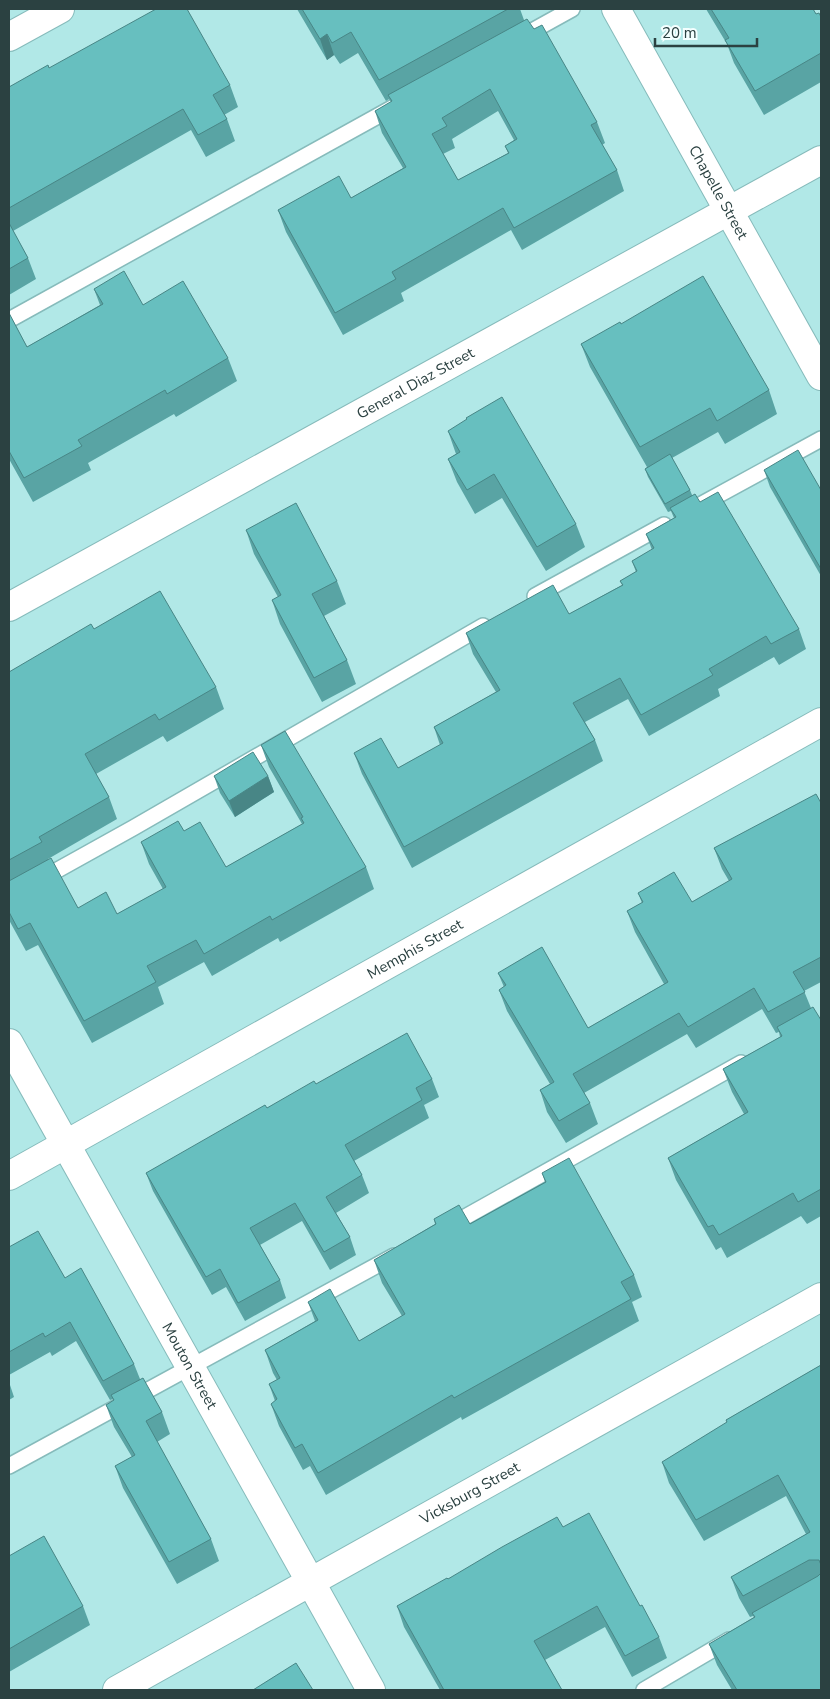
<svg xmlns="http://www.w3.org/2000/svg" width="830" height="1699" viewBox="0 0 830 1699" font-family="'Nunito Sans',sans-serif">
	<rect width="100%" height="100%" fill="#b1e8e7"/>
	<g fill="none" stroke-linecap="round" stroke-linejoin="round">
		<g stroke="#86bbbb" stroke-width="18">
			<g id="service">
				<path d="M525,35L572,9"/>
				<path d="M9,320L394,107"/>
				<path d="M702,504L821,439"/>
				<path d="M535,596L664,525"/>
				<path d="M9,897L133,828L483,626"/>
				<path d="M449,1226L741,1063"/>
				<path d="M9,1466L394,1256"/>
				<path d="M644,1690L729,1640"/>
			</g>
		</g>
		<g stroke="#86bbbb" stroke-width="30">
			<g id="minor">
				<path id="s1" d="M616,9L821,376"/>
				<path d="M9,37L60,9"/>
				<path id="s2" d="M9,607L821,160"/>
				<path id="s3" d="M9,1043L371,1690"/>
				<path id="s4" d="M9,1176L821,722"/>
				<path id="s5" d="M117,1690L821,1297"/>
			</g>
		</g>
		<use href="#service" stroke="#fff" stroke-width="15"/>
		<use href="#minor" stroke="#fff" stroke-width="28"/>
	</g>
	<g fill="#59a4a4" fill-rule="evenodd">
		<path d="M297,9H520L524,20L534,29L597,122L605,143L602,145L617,170L624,191L522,250L511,230L401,293L404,301L343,335L286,232L278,210L351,198L403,168L382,133L375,111L391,102L389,99L386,101L358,53L340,64L334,55L327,60ZM498,111L514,140L505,146L508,153L458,180L443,154L455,148L452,139Z"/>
		<path d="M706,9H813L816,14L821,17V82L764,115L734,63L727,44Z"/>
		<path d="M49,68L230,85L238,107L224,115L227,119L235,141L206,157L191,130L13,231L28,258L36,279L9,295V87Z"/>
		<path d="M94,289L143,305L228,358L237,381L176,417L174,414L88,463L91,470L33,502L9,459V313L27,347L100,305Z"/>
		<path d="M621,324L769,390L777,414L725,444L718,432L672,458L690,490L692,495L700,502L799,629L806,649L779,665L774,657L718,689L720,696L649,736L628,699L585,722L595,740L603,761L412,868L362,774L354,753L398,768L440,745L434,727L496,692L473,654L466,633L569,614L622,585L620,581L636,572L632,561L652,550L646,534L674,518L671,511L668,512L648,477L645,469L647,467L590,367L581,344Z"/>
		<path d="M448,431L576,524L585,547L546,571L502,498L475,514L457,482L448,459L456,454Z"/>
		<path d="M764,470L821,490V576L770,487Z"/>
		<path d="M246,530L337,581L346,604L324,616L347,660L356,684L322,702L280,624L272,600L278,597L254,554Z"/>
		<path d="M94,629L216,687L224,709L167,742L163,736L96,774L109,797L117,819L48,859L78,908L117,914L163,889L149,864L141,842L184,831L226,867L302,824L269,767L261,745L366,867L374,889L280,942L278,938L212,976L204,962L158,987L164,1004L92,1043L38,945L26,951L9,920V672Z"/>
		<path d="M214,776H268L274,792L235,817L220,793Z"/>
		<path d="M821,803V982L804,991L811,1008L821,1020V1216L807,1224L801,1216L727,1258L721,1247L716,1250L676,1180L668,1158L744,1114L732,1092L723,1069L780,1037L779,1032L776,1033L762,1009L696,1048L687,1034L584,1093L590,1103L598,1124L566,1143L547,1112L540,1090L550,1084L507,1011L499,990L504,987L498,973L588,1028L664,984L635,932L627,911L642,903L638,893L692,902L729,881L722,869L714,848Z"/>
		<path d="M432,1079L439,1097L424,1105L429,1118L354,1161L362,1175L369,1193L336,1213L350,1237L356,1255L330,1270L302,1221L260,1245L280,1280L286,1298L245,1321L226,1287L212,1295L153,1191L146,1173L267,1108L316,1084Z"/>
		<path d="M542,1173L634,1275L642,1297L632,1302L639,1321L462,1420L461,1417L326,1495L310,1466L303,1470L279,1426L271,1404L275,1401L269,1384L277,1380L273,1373L265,1350L315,1321L308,1302L359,1341L402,1316L382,1283L374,1260L435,1224L434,1219L470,1224L545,1182Z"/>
		<path d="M9,1247L65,1278L134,1364L140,1379L162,1412L170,1434L157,1442L211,1539L219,1561L177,1584L123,1488L115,1466L132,1457L114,1427L106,1405L113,1401V1399L110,1400L76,1341L52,1356L50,1352L9,1375Z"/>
		<path d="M821,1365V1690H732L717,1665L709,1644L754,1617L753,1616L750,1617L739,1598L731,1577L806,1534L786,1496L704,1541L669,1483L662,1462L727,1423L726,1420Z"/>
		<path d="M9,1382L14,1397L9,1400Z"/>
		<path d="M563,1527L640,1606L659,1637L667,1658L632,1677L605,1627L545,1660L562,1690H440L404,1627L397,1606L448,1579Z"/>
		<path d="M9,1556L83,1606L90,1625L9,1672Z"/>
	</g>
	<g fill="#488686">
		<path d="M327,34L334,55L327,60L320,39Z"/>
		<path d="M268,776L274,792L235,817L229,801Z"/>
	</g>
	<g fill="#67bfbf" stroke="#488686" fill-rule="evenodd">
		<path d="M156,9H187L230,85L213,95L227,119L198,135L183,109L9,208V87L48,65L49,68Z"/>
		<path d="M302,9H508L379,80L351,32L332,43L327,34L320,39Z"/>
		<path d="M711,9H813L816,14L819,13L821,17V53L755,91L725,40L729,38Z"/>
		<path d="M527,19L534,29L542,25L597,122L591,125L617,170L514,228L503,208L392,272L396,279L335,313L278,210L339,176L351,198L406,167L375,111L392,101L388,95ZM490,89L517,139L505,146L509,153L458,180L432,134L447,126L442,118Z"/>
		<path d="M9,223L28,258L9,269Z"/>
		<path d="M124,271L143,305L183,281L228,358L167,394L165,390L78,440L82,446L24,478L9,451V313L27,347L103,304L94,289Z"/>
		<path d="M703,276L769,390L717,421L710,408L640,447L581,344L620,322L621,324Z"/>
		<path d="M502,397L576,524L537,547L494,474L467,490L448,459L460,452L448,431L467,419L466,418Z"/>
		<path d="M798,450L821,490V569L764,470Z"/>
		<path d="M670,454L690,490L665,504L645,469Z"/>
		<path d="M718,492L799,629L771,644L766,636L709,669L713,675L641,715L620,678L573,703L595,740L404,847L354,753L381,738L398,768L443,743L434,727L500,690L466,633L553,585L569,614L623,585L620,581L637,571L632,561L654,548L646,534L676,517L670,508L695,494L700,502Z"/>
		<path d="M296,503L337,581L312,594L347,660L314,678L272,600L281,595L246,530Z"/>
		<path d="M160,591L216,687L159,720L155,714L85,754L109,797L39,837L42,842L9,860V672L91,624L94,629Z"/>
		<path d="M285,731L366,867L272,920L270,916L204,954L196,940L147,966L156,982L84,1021L30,923L18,929L9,912V881L51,858L78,908L106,892L117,914L166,887L141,842L178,821L184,831L200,822L226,867L304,823L301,818L303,817L261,745Z"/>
		<path d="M253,752L268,776L229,801L214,776Z"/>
		<path d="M816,794L821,803V957L793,972L805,992L768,1012L754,988L688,1027L679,1013L573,1074L590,1103L559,1121L540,1090L554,1082L499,990L506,985L498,973L542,947L588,1028L668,982L627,911L643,902L638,893L674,872L692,902L732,879L714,848Z"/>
		<path d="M813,1007L821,1020V1189L798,1202L793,1193L719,1235L713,1225L708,1227L668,1158L748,1112L723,1069L782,1036L777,1027Z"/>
		<path d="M407,1033L432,1079L416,1088L422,1100L345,1145L362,1175L326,1197L350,1237L324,1252L295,1203L250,1228L280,1280L238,1303L220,1269L206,1277L146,1173L265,1105L267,1108L314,1081L316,1084Z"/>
		<path d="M569,1158L634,1275L621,1282L631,1299L454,1398L452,1395L318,1473L302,1444L295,1448L271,1404L277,1399L269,1384L280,1378L265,1350L318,1320L308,1302L330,1289L359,1341L405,1314L374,1260L436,1224L434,1219L459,1205L470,1224L546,1182L542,1173Z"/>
		<path d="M38,1231L65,1278L81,1268L134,1364L103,1381L70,1322L45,1337L43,1333L9,1352V1247Z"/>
		<path d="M821,1365V1565L819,1560H809L743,1596L731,1577L810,1532L778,1475L696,1520L662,1462L727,1422L726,1420Z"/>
		<path d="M143,1378L162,1412L146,1421L211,1539L169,1562L115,1466L135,1455L106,1405L114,1400L111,1395Z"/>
		<path d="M589,1513L640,1606L642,1605L659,1637L625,1656L597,1606L534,1641L562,1690H444L397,1606L447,1578L448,1579L502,1547L557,1517L563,1527Z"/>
		<path d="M44,1536L83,1606L9,1649V1556Z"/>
		<path d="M821,1573V1690H737L709,1644L755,1617L752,1613L818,1576Z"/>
		<path d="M296,1663L313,1690H253Z"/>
	</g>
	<g text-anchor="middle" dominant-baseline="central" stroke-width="4" stroke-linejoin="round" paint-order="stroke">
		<g font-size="15" fill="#2b4141" stroke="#f4ffff">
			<text stroke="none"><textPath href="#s1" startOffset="210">Chapelle Street</textPath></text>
			<text stroke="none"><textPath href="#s2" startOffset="464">General Diaz Street</textPath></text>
			<text stroke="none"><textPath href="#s4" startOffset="465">Memphis Street</textPath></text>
			<text stroke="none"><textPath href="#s3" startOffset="370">Mouton Street</textPath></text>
			<text stroke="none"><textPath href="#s5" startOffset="404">Vicksburg Street</textPath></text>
		</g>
	</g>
	<rect width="830" height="1699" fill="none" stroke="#2b4141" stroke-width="20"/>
	<path d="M655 38v8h102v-8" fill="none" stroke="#2b4141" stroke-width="2.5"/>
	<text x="662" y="38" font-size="15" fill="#2b4141" stroke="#f4ffff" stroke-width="4" paint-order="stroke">20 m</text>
</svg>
